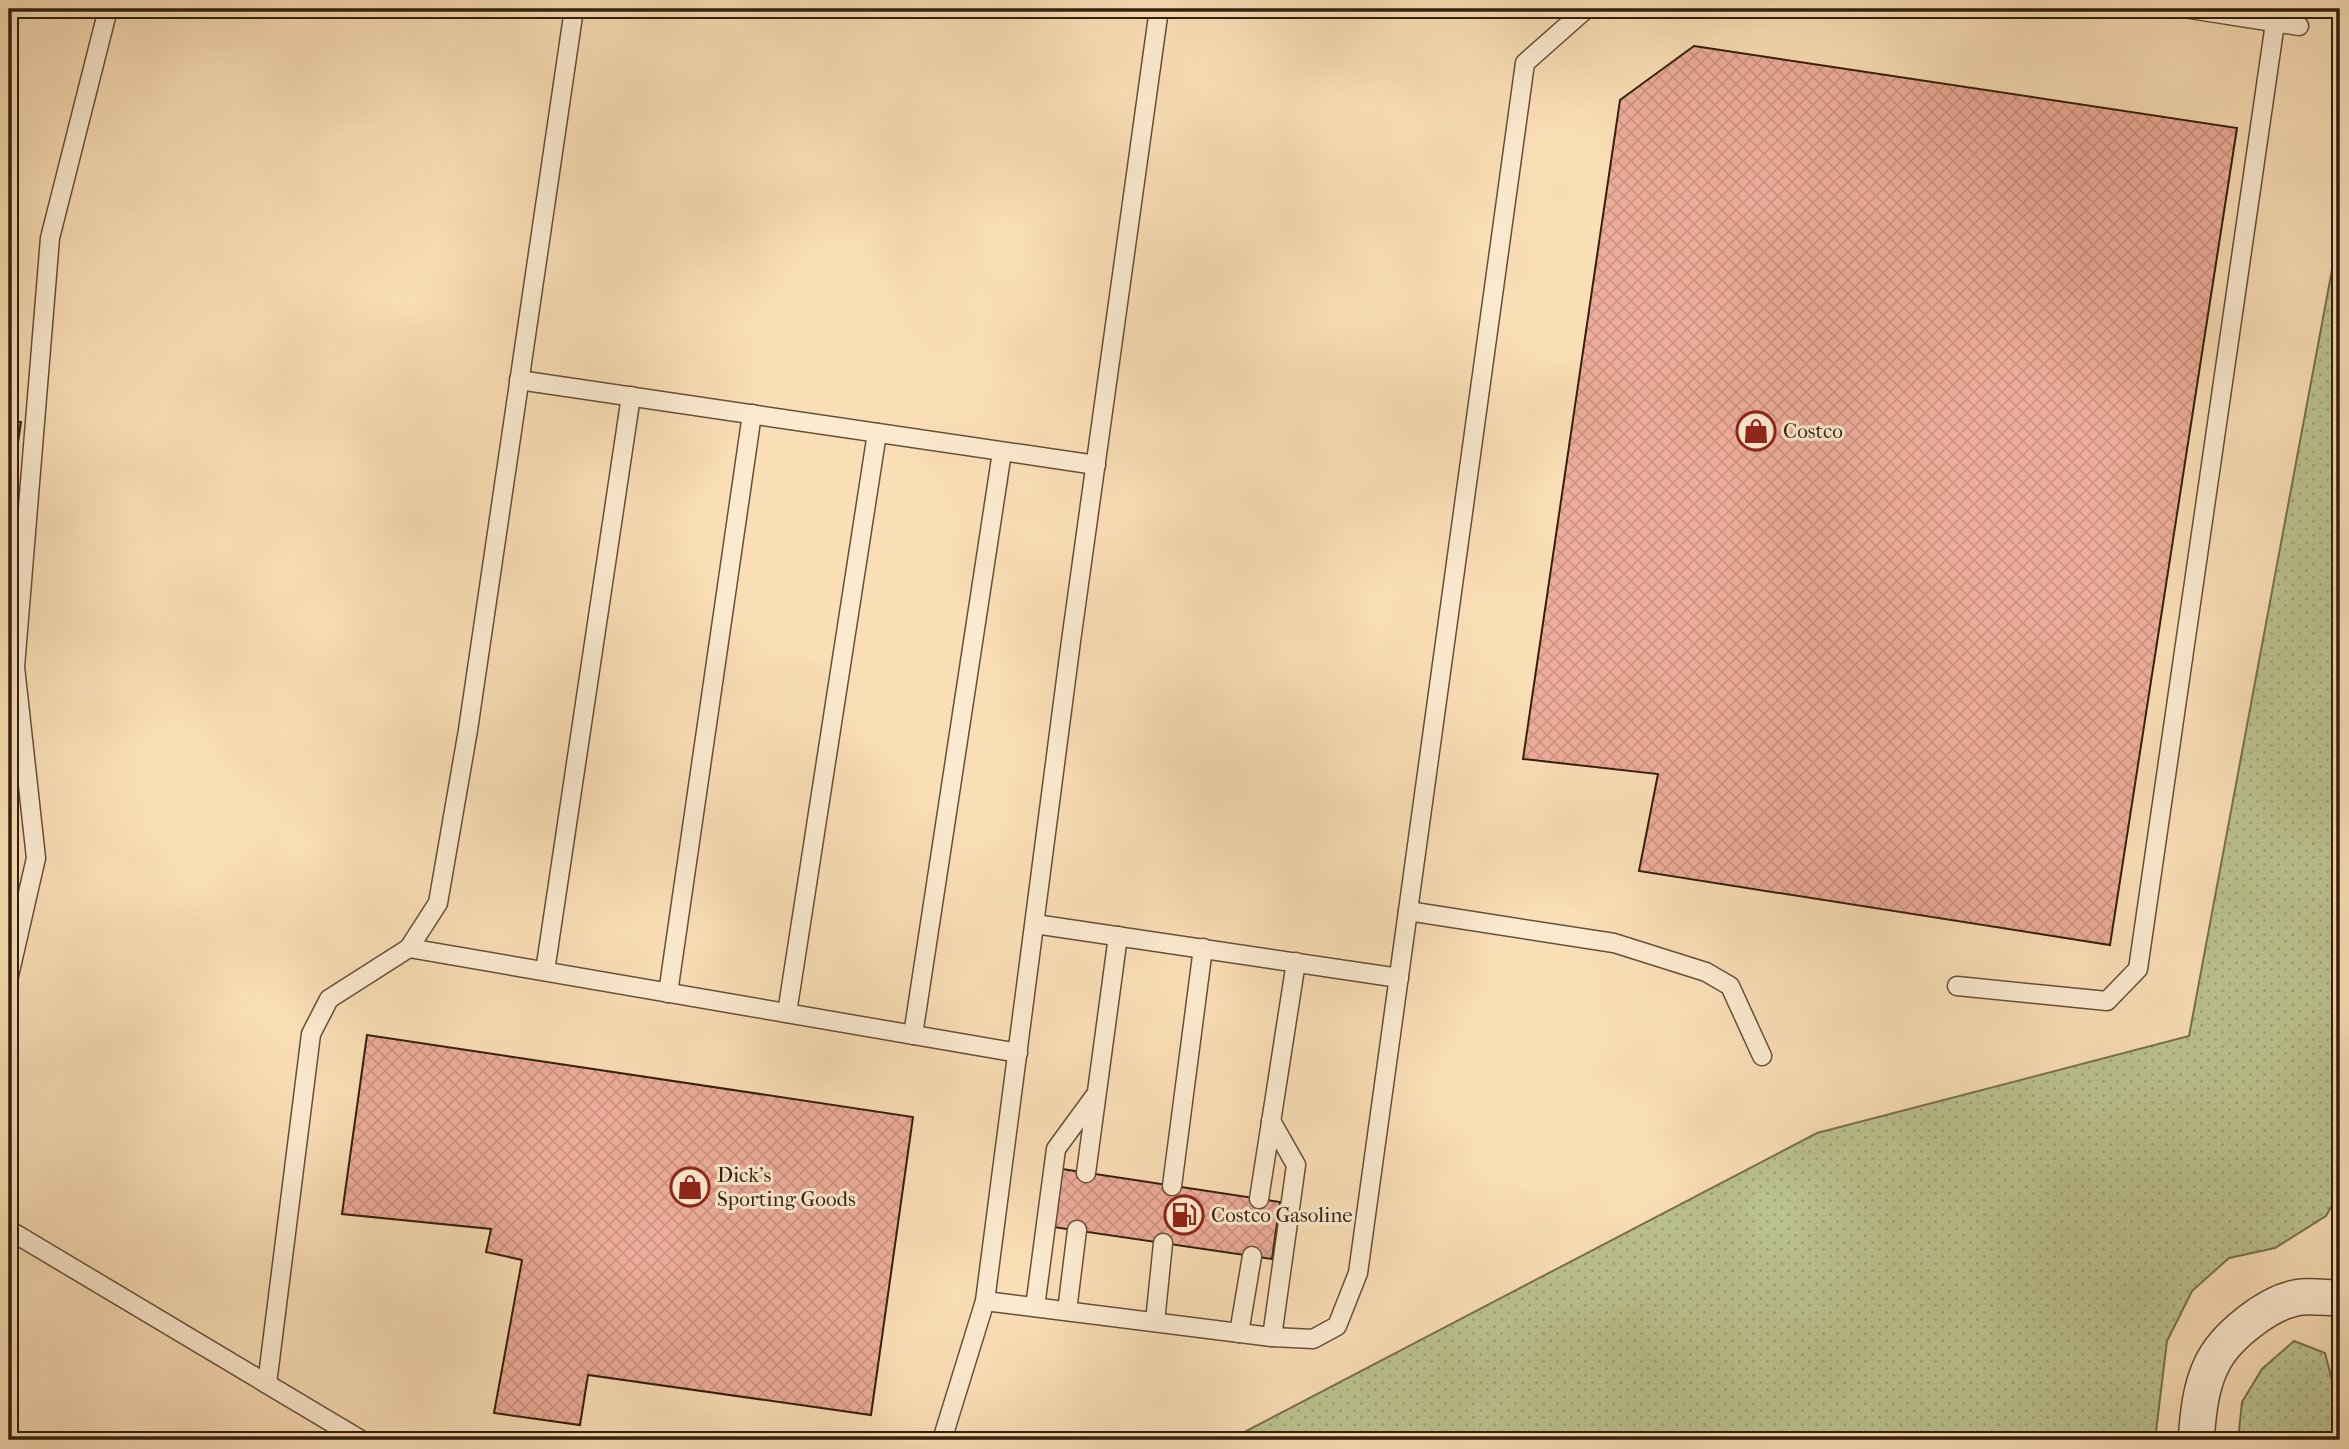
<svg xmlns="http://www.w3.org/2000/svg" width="2349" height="1449" viewBox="0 0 2349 1449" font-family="'IM FELL French Canon',serif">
	<defs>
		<pattern id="grass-dots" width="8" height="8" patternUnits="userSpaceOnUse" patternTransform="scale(1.75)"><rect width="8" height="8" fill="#bbc290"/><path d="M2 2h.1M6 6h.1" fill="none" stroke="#a1a67b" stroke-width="1.8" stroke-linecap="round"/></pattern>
		<pattern id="building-cross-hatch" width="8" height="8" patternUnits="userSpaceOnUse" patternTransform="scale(1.75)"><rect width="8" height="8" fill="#eead9a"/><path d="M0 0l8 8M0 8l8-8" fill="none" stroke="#cd9484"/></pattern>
	</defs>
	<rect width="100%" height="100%" fill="#fadeb6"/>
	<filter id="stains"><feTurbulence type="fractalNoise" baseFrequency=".00286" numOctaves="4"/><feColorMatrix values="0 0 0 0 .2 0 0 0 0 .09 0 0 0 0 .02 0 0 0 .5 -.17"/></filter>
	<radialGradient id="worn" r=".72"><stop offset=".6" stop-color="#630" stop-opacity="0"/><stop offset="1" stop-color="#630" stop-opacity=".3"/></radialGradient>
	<g fill="url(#grass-dots)" stroke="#77704e" stroke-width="2">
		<path d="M2340,227V1191L2326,1216L2275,1248L2229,1258L2192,1291L2167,1341L2155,1440H1229L1817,1133L2189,1036Z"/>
		<path d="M2294,1341L2325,1353L2340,1411L2338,1440H2238L2242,1402L2262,1369Z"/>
	</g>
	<g fill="url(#building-cross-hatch)" stroke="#331f0c" stroke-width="2">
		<path d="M9,37L17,38L9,95Z"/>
		<path d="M1694,46L2237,128L2110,945L1639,871L1658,774L1523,759L1620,100Z"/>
		<path d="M9,265L14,266L9,299Z"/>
		<path d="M9,420L21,422L9,504Z"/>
		<path d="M367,1035L913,1117L871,1415L588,1375L580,1425L494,1413L522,1260L486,1252L491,1229L342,1214Z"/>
		<path d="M1062,1169L1280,1202L1272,1259L1053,1227Z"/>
	</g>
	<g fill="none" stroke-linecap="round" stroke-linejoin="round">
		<g stroke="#654f36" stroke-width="21">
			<g id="service">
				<path d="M2190,9L2299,26"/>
				<path d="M519,380L1096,465"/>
				<path d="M1408,911L1614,943L1706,972L1730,986L1762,1056"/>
				<path d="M1035,924L1399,978"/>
				<path d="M409,948L1018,1053"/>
				<path d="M545,971L631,396"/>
				<path d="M9,976L36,858L15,667L50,238L108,9"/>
				<path d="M1957,986L2107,1001L2138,969L2275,23"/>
				<path d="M668,993L752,414"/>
				<path d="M787,1013L877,433"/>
				<path d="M913,1035L1002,452"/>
				<path d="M1271,1121L1296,1165L1272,1337"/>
				<path d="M1086,1173L1118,936"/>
				<path d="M1172,1186L1203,948"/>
				<path d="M1259,1199L1296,962"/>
				<path d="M9,1230L361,1440"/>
				<path d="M985,1301L1272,1337L1313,1339L1337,1326L1358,1273L1525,63L1586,9"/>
				<path d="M1035,1307L1056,1149L1094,1097"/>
				<path d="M1067,1311L1077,1230"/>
				<path d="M1155,1322L1163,1243"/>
				<path d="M1239,1333L1252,1256"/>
				<path d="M267,1384L311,1034L329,999L409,948L438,903L468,730L574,9"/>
				<path d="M942,1440L985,1301L1071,641L1159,9"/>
			</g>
		</g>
		<g stroke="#654f36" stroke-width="38">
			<path id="minor" d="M2196,1440C2198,1416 2200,1389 2211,1366C2224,1337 2270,1300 2302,1297C2315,1296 2328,1298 2340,1298"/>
		</g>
		<use href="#service" stroke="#fcead0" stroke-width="18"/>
		<use href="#minor" stroke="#fcead0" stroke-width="35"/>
	</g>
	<defs>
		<g id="shop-ring" transform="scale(2.0125)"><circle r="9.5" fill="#fcead0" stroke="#8f2418" stroke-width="1.5"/><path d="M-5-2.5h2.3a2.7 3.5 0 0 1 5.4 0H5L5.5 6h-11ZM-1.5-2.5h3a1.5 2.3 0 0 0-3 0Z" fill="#8f2418"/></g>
		<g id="fuel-ring" transform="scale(2.0125)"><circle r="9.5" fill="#fcead0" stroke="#8f2418" stroke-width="1.5"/><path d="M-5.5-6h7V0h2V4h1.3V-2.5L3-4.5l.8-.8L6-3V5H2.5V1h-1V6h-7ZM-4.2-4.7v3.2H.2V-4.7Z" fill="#8f2418"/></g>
	</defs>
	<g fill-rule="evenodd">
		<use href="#shop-ring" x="1756" y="431"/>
		<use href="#shop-ring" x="690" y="1187"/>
		<use href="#fuel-ring" x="1184" y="1215"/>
	</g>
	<g text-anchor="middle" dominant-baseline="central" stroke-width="6" stroke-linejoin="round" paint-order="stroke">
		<g font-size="21" fill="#331f0c" stroke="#fcead0" text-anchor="start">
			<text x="1783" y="431">Costco</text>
			<text x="717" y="1175">Dick's<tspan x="717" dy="24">Sporting Goods</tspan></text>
			<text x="1211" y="1215">Costco Gasoline</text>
		</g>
	</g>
	<rect width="2349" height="1449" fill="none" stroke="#fadeb6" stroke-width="35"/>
	<rect x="10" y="10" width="2328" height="1428" fill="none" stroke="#331f0c" stroke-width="3.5"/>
	<rect x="18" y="18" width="2314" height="1414" fill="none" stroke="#331f0c" stroke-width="2"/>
	<rect width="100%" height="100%" filter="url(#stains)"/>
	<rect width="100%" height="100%" fill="url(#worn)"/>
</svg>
